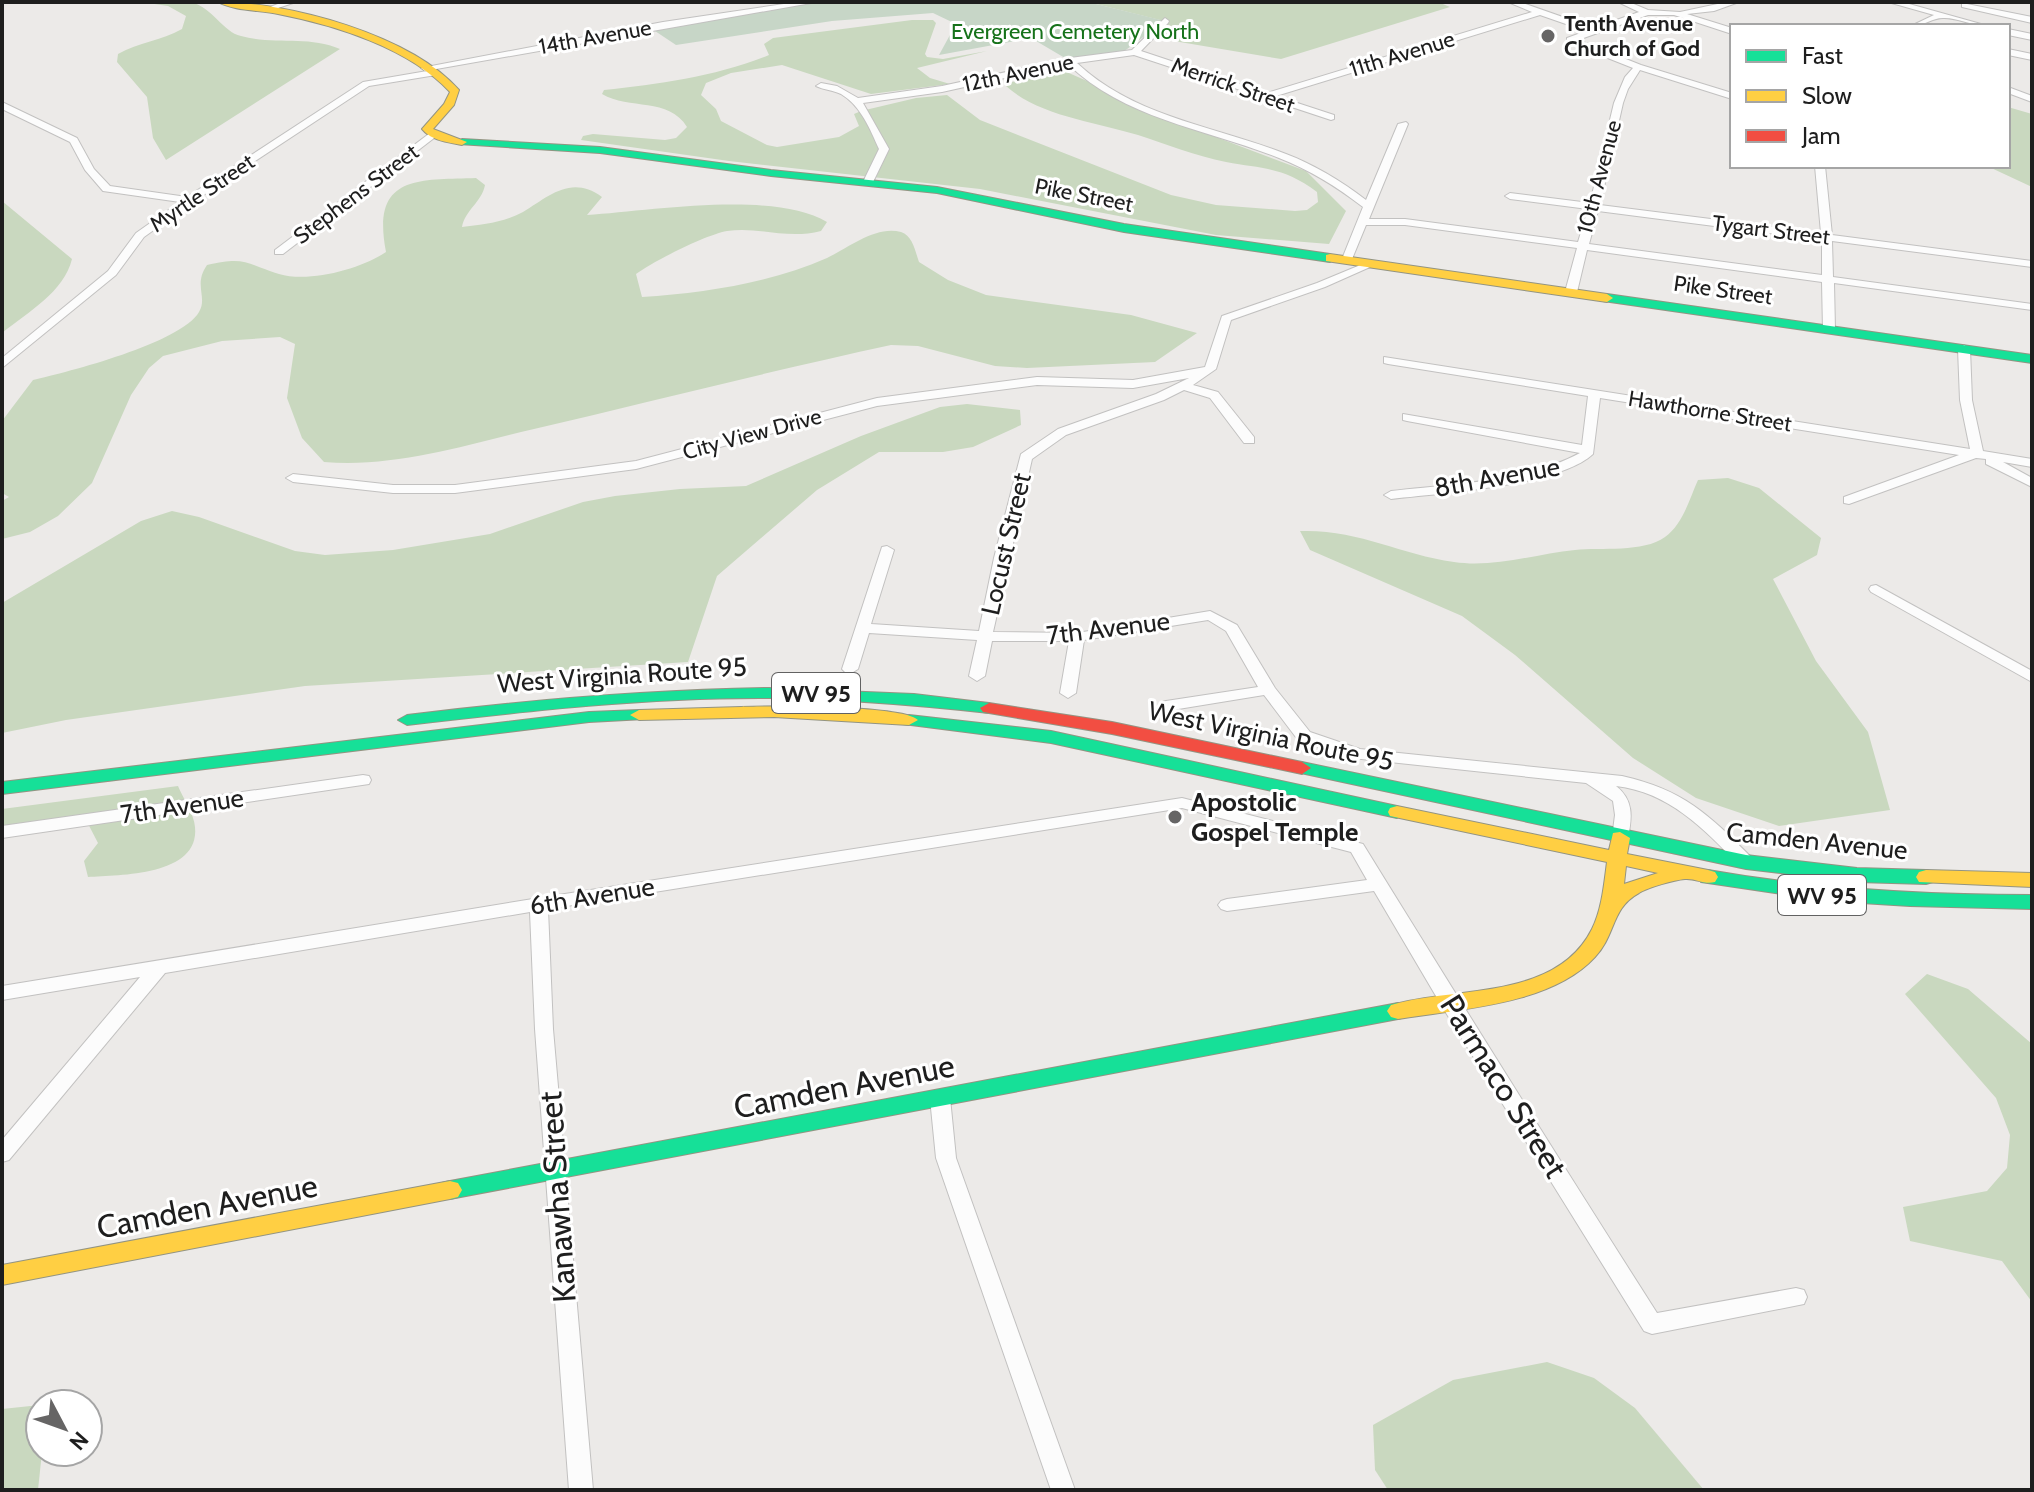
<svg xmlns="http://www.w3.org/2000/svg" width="2034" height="1492" viewBox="0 0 2034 1492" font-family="Cabin,sans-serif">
	<rect width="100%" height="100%" fill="#eceae8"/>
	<g fill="#c9d8bf">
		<path d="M141,2C156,2 177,0 191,2C213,8 223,32 241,36C274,45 308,35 340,49L166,160L153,138L147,97L117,62L118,54C139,42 161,41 182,29L186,16L168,6Z"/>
		<path d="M1088,2H1438L1450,7L1281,59L1144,36L1164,21Z"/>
		<path d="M912,20H933L936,23L925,54L927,57L943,59L987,51L917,68L930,78L950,84L871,94L782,65L731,73L706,83L701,95L716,109L721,121L767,145L777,147L839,137L859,126L854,114L861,111L916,98L947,95L980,120L1171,195L1216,205L1295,211L1307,210L1318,202L1317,192C1284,167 1264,169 1226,162C1196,156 1166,144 1138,135C1096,122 1039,116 1006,86L1008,83L1062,70L1208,134L1306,171L1346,211L1329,244L1216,235L980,189L729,161L581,140L583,136L593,134L665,140L676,138L687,127C669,97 629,110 602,94L604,90C659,84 718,76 769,55L764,44L773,38Z"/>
		<path d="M2008,107L2032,114V187L1987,166H2008Z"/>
		<path d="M476,178L485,185C482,202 465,210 462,227C482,225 505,222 523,212C548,197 571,174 602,197L587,215C651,211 773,190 827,222L821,231C786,240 759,226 727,231C705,235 654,261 636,274L642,297C704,293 770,283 827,258C848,248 876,225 901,232C913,236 915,251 919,262L948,280L986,295L1131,315L1197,333L1155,362L1027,368L995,366L918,346L891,345C771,371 653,401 534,429C466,445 395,468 324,462L302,438L287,398L295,344L280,337L222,341L163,356L149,368L131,395L92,483L58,516L30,532L2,539V501L9,497L2,493V421L33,380C68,372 181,343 199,312C208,297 193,285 207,265C245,256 245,263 279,274C309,283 361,269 386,252C371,175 417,180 476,178Z"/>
		<path d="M2,201L72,259C64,292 28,312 2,333Z"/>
		<path d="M967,404L1020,410L1021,425L973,447L943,452H879L817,490L717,576L688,662L305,686L66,720L2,733V603L141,521L172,511L199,517L295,551L325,555L393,550L490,534L583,502L615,496L680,489L746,486L861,436L940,407Z"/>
		<path d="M1728,478L1759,488L1821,538L1817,555L1773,579L1816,661L1868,732L1890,810L1779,826L1696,798L1633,758L1515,655L1462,616L1310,550L1300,531C1358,529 1399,554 1454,562C1494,568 1536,554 1575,550C1601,547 1643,553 1665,537C1683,524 1689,500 1698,480Z"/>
		<path d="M178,786C183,798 194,814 195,827C200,876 119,875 88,877L84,861L98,843L84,816L2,830V809Z"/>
		<path d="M1927,974L1968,989L2032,1044V1302L2002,1261L1910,1241L1903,1207L1987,1191L2007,1168L2010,1135L1996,1098L1905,994Z"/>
		<path d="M1547,1362L1594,1378L1635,1408L1704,1490H1388L1375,1470L1373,1425L1453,1380Z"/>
		<path d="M40,1405L42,1452L38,1490H2V1409Z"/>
	</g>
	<path fill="#c7d6c7" d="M813,2H1088L1165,21L1123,52L1070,61L1031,38L939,55L956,24L933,13L832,21L676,45L649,27Z"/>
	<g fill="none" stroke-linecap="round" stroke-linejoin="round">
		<g stroke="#c2c1c0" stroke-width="2">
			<g id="street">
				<path d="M283,2H296L269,11L265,9Z"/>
				<path d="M797,2H817L425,71L421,68L663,22Z"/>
				<path d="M1508,2H1520L1594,28L1639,12L1618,2H1629L1648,10L1680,12L1727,2H1739L1714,11L1687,14L1732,28V34L1674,15H1648L1578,40L1641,65L1732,93V99L1640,70L1628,89L1623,103L1600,205L1821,233L1815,166H1825L1832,235L2032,261V267L1832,241L1833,277L2032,304V310L1834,283L1835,330L1829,333L1823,330L1822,282L1587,250L1577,292L1571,295L1565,292L1577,248L1405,225H1366L1352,259L1343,261L1342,259L1363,207C1337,187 1310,170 1279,158C1207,129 1126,120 1068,64L942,92L863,103L889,149L873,182L868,185L863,182L879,149C870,129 861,106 841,94C833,90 824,90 816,86L821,83L837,86L858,98L942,86L1070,58L1132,50L1165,18L1169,21L1168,23L1141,51L1267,93L1532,12ZM1540,15L1586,31L1567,38V42L1633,68L1625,77L1614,103L1590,203L1510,193L1505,196L1510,199L1588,209L1578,242L1405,219H1369L1408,124L1406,122L1398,124L1366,200C1341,181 1315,165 1286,154C1215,126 1134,117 1077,63L1134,55L1331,120L1334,119V115L1276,96ZM1598,211L1822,240V275L1589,244Z"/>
				<path d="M1888,2H1902L1988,26C1973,26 1955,17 1943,18C1932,18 1924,26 1911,26L1934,15Z"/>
				<path d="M1962,3L2032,17V23L1962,7Z"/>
				<path d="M2008,29L2032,34V40L2008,35Z"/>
				<path d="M2008,49L2032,54V60L2008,55Z"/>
				<path d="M433,70L437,73L436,75L369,86L193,202L144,237L116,275L2,368V358L108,271L136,233L180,202L103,191L85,170L70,142L2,109V102L77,138L94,169L110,186L187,197L363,82Z"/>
				<path d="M2008,87L2032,96V102L2008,93Z"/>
				<path d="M430,133L438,135L283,254H275V250Z"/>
				<path d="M1370,261L1379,263L1325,287L1231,320L1216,369L1193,385L1218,392L1254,437V443H1244L1210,398L1184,390L1164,400L1066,435L1032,459L993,632L1077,633L1210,611L1237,625L1275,688L1310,732L1360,749L1622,776C1684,790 1708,814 1752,858L1755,862L1752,866H1740C1704,829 1669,792 1616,786C1634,800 1632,817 1628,838L1620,844L1612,838L1615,815L1613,801L1586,783L1352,758L1298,740L1264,695L1166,711L1160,709L1158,706L1160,703L1166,701L1258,687L1226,631L1208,620L1084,640L1076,693L1068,698L1060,693L1069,641H992L985,676L977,681L969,676L977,640L869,633L858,669L850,674L845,672L842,669L882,547L887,546L894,550L871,624L979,631L994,558L1021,454L1058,429L1156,394L1189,378L1133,388L1037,385L877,406L636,469L455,493H393L293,482L286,478L293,474L393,485H455L636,461L877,398L1037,377L1133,380L1205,367L1222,316L1317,283Z"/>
				<path d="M1964,345L1970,349L1972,400L1983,451L2032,459V467L2003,462L2032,478V487L1986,464V459L1976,458L1849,504L1844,503V497L1959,455L1600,398L1593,454C1559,486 1440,493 1391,499L1384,495L1391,491C1450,484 1527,482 1580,453L1407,421L1403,420V414L1582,445L1588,396L1388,364L1384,363V357L1970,449L1960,400L1958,349Z"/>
				<path d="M1876,585L2032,671V682L1871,592L1869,589L1871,586Z"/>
				<path d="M363,775L369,776L371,780L369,784L2,838V826Z"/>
				<path d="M1182,798L1363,844C1458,998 1558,1158 1657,1313L1796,1288L1804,1290L1807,1297L1804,1304L1652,1334L1644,1331L1443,1008L1374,891L1227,911L1221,909L1218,905L1221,901L1227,899L1367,880L1351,852L1182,808L548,909L553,1029L593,1490H569L535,1029L530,912L165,973L9,1160L2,1162V1140L140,977L2,1000V986L539,898Z"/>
				<path d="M940,1090L947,1093L950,1098L956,1158L1075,1490H1051L936,1158L930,1098L933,1093Z"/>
			</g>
		</g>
		<g stroke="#939482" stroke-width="2">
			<g id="fast">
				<path d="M462,139L600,147L771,170L937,187L1124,224L1330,254L1336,258L1330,262L1124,232L937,193L771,176L600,153L458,144L457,142Z"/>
				<path d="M1607,294L2032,355V363L1603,301L1601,298Z"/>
				<path d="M769,688L914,694L989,703L998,708L989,713C916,705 844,699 771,698C649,697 528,711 407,725L398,720L407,715C528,700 648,690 769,688Z"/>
				<path d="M639,710L648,715L645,719L589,722L2,794V782L589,712Z"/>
				<path d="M909,715L1051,731L1397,806L1406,812L1397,818L1051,743L903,724L900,720L903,716Z"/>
				<path d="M1302,762L1746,855L1857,868L1926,870L1933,872L1936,877L1933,882L1926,884L1857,882L1746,869L1296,772L1293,768L1296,764Z"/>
				<path d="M1708,870C1816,889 1923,895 2032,895V909L1910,906L1829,901L1701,882L1698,877L1701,872Z"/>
				<path d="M1398,1003L1405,1005L1409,1011L1405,1017L1398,1019L450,1199L442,1197L438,1190L442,1183L450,1181Z"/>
			</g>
		</g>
		<g stroke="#939482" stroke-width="2">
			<g id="slow">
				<path d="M218,2C289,2 411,35 459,90L454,105L433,129L467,142L462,145C447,142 432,141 422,129L444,104L450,92C409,48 335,25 278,14C260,10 234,11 218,2Z"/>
				<path d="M1330,254L1607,294L1613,298L1607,302L1326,261V255Z"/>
				<path d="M741,707C769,706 903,705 918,720L909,725L774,717L639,720L630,715L639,710Z"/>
				<path d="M1397,806L1609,850L1613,833L1620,832L1630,838L1627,854L1708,870L1715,872L1718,877L1715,882C1704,885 1696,878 1685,879C1674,880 1649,887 1639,893C1611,908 1616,935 1595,957C1551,1005 1459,1009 1398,1019L1391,1017L1387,1011L1391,1005C1455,986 1556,1001 1592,929C1602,909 1604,884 1607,862L1390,816L1388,812L1390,808ZM1626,866L1658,873L1624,884Z"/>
				<path d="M1926,870L2032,873V887L1919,882L1916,877L1919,872Z"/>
				<path d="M450,1181L458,1183L462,1190L458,1197L450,1199L2,1285V1265Z"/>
			</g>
		</g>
		<g stroke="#939482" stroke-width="2">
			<path id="jam" d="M989,703L1112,722L1302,762L1311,768L1302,774L1112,734L983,712L980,708Z"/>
		</g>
		<use href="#street" fill="#fcfcfc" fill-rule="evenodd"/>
		<use href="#fast" fill="#16e098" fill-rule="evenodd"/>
		<use href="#slow" fill="#ffcf43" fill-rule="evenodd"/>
		<use href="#jam" fill="#f24e42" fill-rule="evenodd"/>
	</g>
	<g fill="#666565" stroke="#fff" stroke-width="3">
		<circle cx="1548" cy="36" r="8"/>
		<circle cx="1175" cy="817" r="8"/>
	</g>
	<g text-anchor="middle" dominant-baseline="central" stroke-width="6" stroke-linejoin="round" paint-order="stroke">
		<g font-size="22" font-weight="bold" fill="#1e1e1e" stroke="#fff" text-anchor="start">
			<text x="1564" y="23">Tenth Avenue<tspan x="1564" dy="25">Church of God</tspan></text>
		</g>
		<g font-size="22" fill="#16721a" stroke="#fff">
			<text x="1075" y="31">Evergreen Cemetery North</text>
		</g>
		<g font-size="22" fill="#1e1e1e" stroke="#fff">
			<text transform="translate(595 37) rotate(-10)">14th Avenue</text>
			<text transform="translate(1402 54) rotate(-17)">11th Avenue</text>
			<text transform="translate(1018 73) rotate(-12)">12th Avenue</text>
			<text transform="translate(1233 85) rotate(19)">Merrick Street</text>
			<text transform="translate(1599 177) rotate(-75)">10th Avenue</text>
			<text transform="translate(202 193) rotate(-34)">Myrtle Street</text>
			<text transform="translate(356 194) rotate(-37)">Stephens Street</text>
			<text transform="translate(1084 195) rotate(11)">Pike Street</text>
			<text transform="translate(1771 230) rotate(7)">Tygart Street</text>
			<text transform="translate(1723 290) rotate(8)">Pike Street</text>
			<text transform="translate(1710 411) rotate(9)">Hawthorne Street</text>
			<text transform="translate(752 434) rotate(-15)">City View Drive</text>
		</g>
		<g fill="#fff" stroke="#626262" stroke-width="2">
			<rect x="772" y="673" width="88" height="40" rx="6"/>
			<rect x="1778" y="875" width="88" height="40" rx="6"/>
		</g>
		<g font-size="24" font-weight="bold" fill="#1e1e1e">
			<text x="816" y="693">WV 95</text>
			<text x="1822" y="895">WV 95</text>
		</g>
		<g font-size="26" fill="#1e1e1e" stroke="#fff">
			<text transform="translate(1497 477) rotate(-10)">8th Avenue</text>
			<text transform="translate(1006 544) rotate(-77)">Locust Street</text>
			<text transform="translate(1108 628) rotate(-7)">7th Avenue</text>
			<text transform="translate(622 675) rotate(-4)">West Virginia Route 95</text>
			<text transform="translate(1271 736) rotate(12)">West Virginia Route 95</text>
			<text transform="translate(182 806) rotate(-8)">7th Avenue</text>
			<text transform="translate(1817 841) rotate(6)">Camden Avenue</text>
			<text transform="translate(592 896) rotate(-9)">6th Avenue</text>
		</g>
		<g font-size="26" font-weight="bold" fill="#1e1e1e" stroke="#fff" text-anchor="start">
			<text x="1191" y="802">Apostolic<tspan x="1191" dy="30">Gospel Temple</tspan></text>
		</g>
		<g font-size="32" fill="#1e1e1e" stroke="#fff">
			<text transform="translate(844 1086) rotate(-11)">Camden Avenue</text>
			<text transform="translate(1504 1086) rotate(58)">Parmaco Street</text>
			<text transform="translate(557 1197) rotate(-94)">Kanawha Street</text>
			<text transform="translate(207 1206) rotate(-11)">Camden Avenue</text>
		</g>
	</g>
	<rect width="2034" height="1492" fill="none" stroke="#1e1e1e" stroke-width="8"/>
	<rect x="1730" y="24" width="280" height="144" fill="#ffffff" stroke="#a5a5a5" stroke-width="2"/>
	<rect x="1746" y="50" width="40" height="12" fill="#16e098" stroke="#a5a5a5" stroke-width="2"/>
	<text x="1802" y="64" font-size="24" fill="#1e1e1e">Fast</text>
	<rect x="1746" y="90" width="40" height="12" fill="#ffcf43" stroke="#a5a5a5" stroke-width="2"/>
	<text x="1802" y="104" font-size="24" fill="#1e1e1e">Slow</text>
	<rect x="1746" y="130" width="40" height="12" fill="#f24e42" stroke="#a5a5a5" stroke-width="2"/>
	<text x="1802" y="144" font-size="24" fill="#1e1e1e">Jam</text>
	<g transform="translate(64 1428) rotate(131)"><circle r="38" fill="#ffffff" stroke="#a5a5a5" stroke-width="2"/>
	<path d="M0-6L14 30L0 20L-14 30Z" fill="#666565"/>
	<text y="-12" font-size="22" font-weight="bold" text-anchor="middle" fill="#1e1e1e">N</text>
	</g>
</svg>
